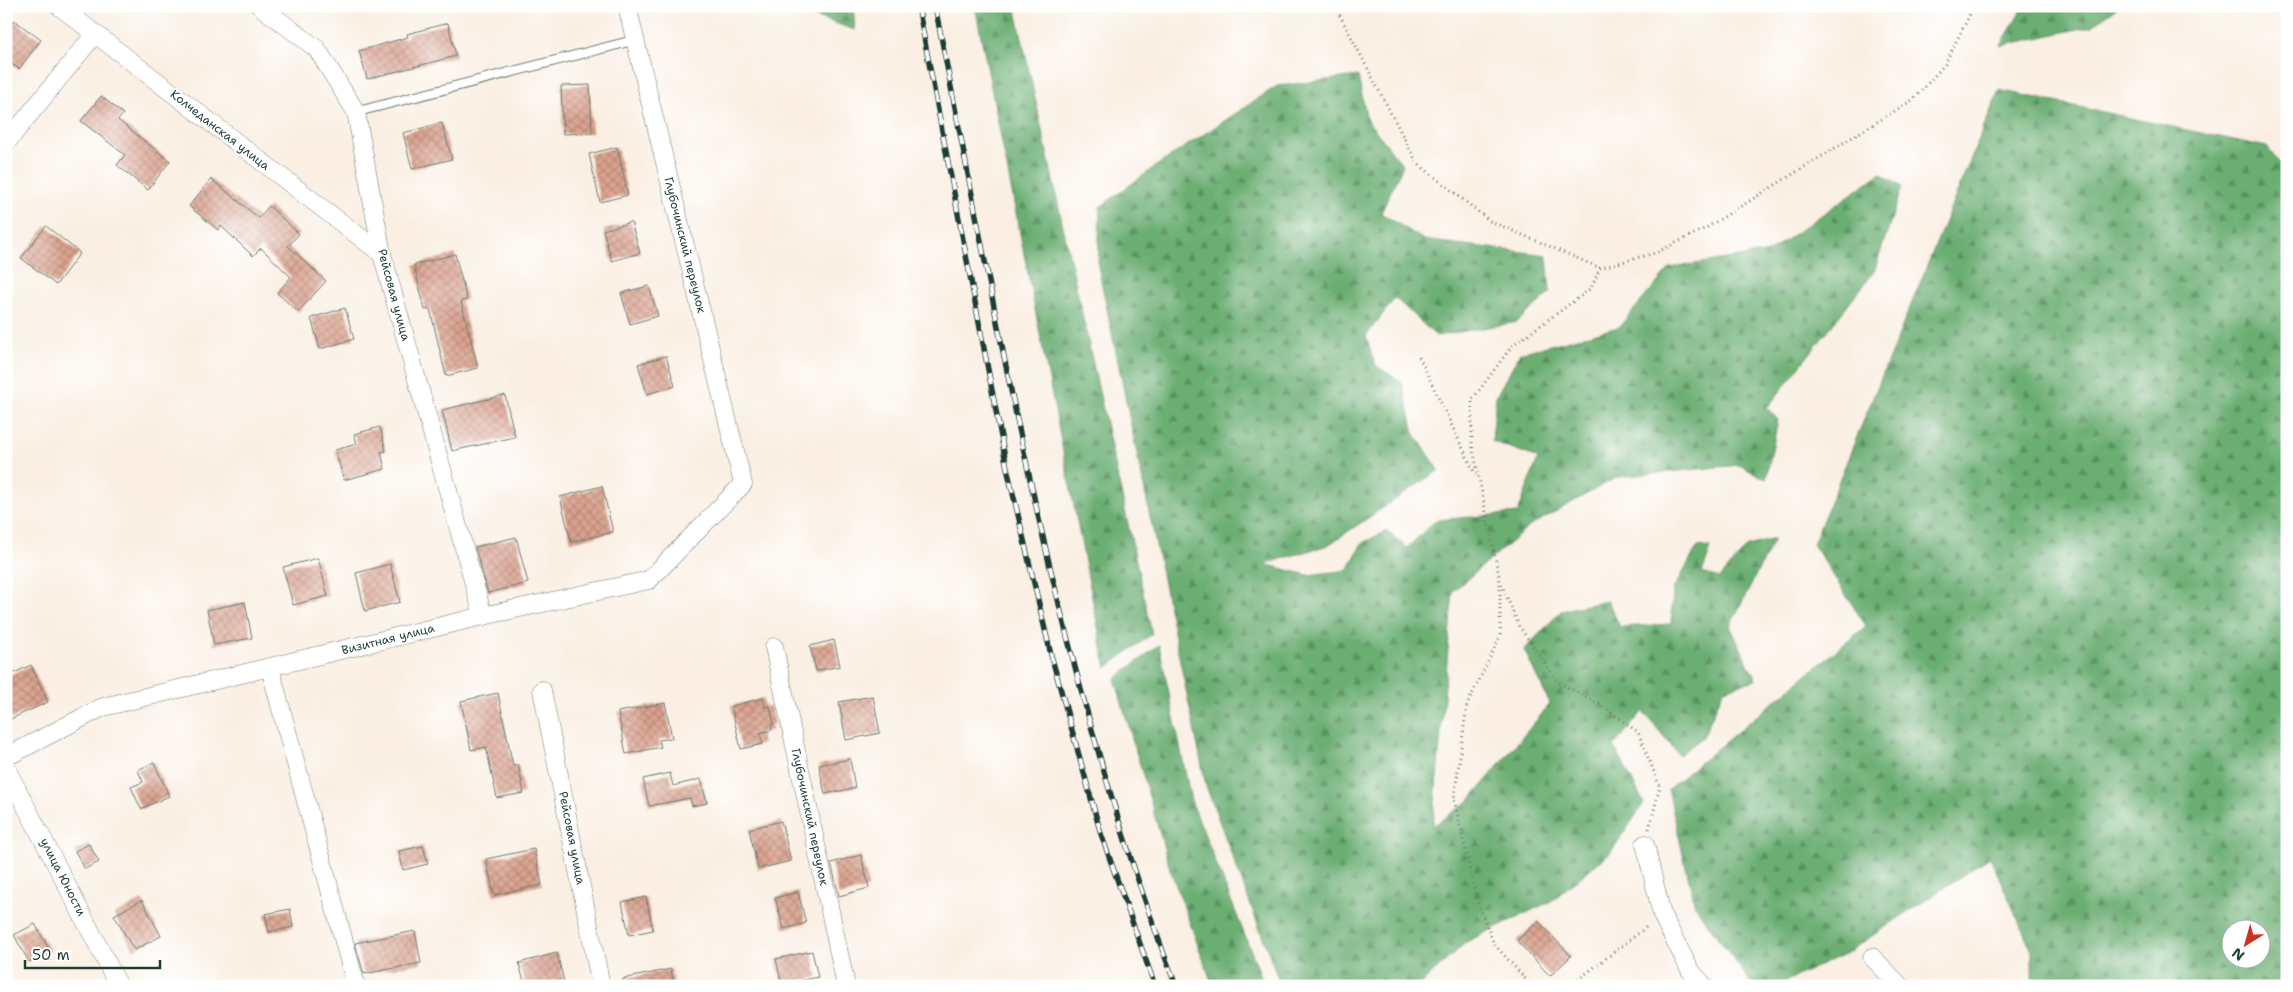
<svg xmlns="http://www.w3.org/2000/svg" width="2293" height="992" viewBox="0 0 2293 992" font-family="'Shantell Sans',sans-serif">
	<defs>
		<pattern id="forest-firs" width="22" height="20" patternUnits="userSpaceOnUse" patternTransform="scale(1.25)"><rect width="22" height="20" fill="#6bae72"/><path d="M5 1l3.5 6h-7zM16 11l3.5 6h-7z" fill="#578f5e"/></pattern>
		<pattern id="building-cross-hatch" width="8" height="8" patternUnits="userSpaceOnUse" patternTransform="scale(1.25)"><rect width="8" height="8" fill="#dca38f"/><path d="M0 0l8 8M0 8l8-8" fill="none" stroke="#b28676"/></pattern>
	</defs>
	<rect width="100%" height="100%" fill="#fff"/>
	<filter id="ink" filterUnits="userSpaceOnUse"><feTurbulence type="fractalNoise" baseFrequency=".02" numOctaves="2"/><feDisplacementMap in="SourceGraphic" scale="10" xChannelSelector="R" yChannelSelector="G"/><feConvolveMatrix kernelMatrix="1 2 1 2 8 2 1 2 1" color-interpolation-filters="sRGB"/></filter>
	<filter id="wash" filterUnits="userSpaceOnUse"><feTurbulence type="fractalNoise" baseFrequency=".0096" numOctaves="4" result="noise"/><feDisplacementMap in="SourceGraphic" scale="20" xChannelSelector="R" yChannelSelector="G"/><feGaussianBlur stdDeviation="1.12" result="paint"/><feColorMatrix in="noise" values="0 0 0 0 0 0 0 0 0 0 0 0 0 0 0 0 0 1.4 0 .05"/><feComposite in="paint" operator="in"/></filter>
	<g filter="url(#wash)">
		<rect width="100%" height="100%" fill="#faefe2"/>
		<g fill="url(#forest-firs)" stroke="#457653" fill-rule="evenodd">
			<path d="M786,6H853L855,30Z"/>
			<path d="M975,6H1015L1152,634L1106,668Z"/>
			<path d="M2024,6H2119L2092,26L2000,46Z"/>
			<path d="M1358,76L1367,120L1403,165L1381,213L1424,240L1547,255L1550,293L1517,322L1436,336L1395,298L1366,336L1376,366L1402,382L1414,433L1439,470L1328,545L1264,564L1308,575L1348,570L1362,543L1387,531L1407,548L1436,520L1518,513L1538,458L1492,441L1496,396L1520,353L1619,327L1670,268L1769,252L1881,173L1902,187L1874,272L1767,408L1778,420L1766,479L1739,465L1617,477L1530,526L1453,591L1433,826L1469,801L1550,704L1524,650L1562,610L1608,601L1620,627L1671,624L1673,589L1698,546L1711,548L1702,573L1720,578L1748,546L1774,539L1730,626L1756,680L1724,689L1703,737L1679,755L1643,711L1614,746L1644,803L1611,852L1551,901L1466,942L1419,986H1281L1206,786L1098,266L1100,207L1156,166L1277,86Z"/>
			<path d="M1999,90L2267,147L2287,173V986H2032V951L1990,857L1845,954L1775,986H1753L1695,906L1668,789L1866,626L1813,544ZM2230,930H2260V960H2230Z"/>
			<path d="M1159,645L1191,800L1265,986H1213L1170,869L1115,679Z"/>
		</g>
		<g id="blocks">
			<g fill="url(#building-cross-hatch)">
				<path d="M14,20L41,40L19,69L6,60V30Z"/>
				<path d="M448,23L456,56L367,79L359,51L408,37L407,34Z"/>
				<path d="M590,85L592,133L563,134L561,86Z"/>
				<path d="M101,96L123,114L118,120L170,161L148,190L117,165L125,155L81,121Z"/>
				<path d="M442,123L452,159L412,169L403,133Z"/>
				<path d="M617,147L628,195L600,202L589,154Z"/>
				<path d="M211,179L259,218L269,206L299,234L288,246L326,281L298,312L277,293L291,277L261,248L253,256L221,226L218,230L189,206Z"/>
				<path d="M631,222L640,253L612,261L603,230Z"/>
				<path d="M46,226L80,253L56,285L21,258Z"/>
				<path d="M455,254L467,300L461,301L478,368L446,376L430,309L425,310L414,265Z"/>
				<path d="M649,286L658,316L630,324L621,293Z"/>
				<path d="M345,308L354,339L320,349L311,318Z"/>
				<path d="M666,356L675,386L647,394L638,364Z"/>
				<path d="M505,395L515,437L452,451L442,410Z"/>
				<path d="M380,427L386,451L381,452L385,469L344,480L335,450L357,444L354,434Z"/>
				<path d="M602,486L613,532L571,542L560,497Z"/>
				<path d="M516,537L528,583L488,593L475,547Z"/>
				<path d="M318,558L328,596L293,605L283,567Z"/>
				<path d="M390,564L400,602L365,611L356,573Z"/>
				<path d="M245,602L252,638L214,645L207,610Z"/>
				<path d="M834,640L840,666L816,671L810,646Z"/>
				<path d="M31,665L48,702L6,721V677Z"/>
				<path d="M498,693L513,766L518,765L524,793L497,798L486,747L471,750L461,701Z"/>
				<path d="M873,696L880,733L846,740L839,702Z"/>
				<path d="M763,698L765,707L770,706L774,724L771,725L772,730L760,733L763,744L741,749L731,706Z"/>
				<path d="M665,703L672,738L659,740L661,747L626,754L618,712Z"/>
				<path d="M850,759L855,788L825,794L819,765Z"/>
				<path d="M154,762L169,796L141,809L131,787L143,782L138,770Z"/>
				<path d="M670,773L673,786L701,779L707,803L692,806L690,798L649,806L643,779Z"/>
				<path d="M781,821L791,861L758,869L749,829Z"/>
				<path d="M89,844L99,862L85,869L75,851Z"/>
				<path d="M423,846L428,864L403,870L399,851Z"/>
				<path d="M534,849L542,885L494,895L486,859Z"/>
				<path d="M861,855L869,888L839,896L831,863Z"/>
				<path d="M798,892L806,923L784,929L775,898Z"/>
				<path d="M646,897L653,930L629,935L622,902Z"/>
				<path d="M142,900L161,936L134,950L114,915Z"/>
				<path d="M290,909L293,927L269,932L265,914Z"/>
				<path d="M1538,921L1571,956L1550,976L1517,941Z"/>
				<path d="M35,924L50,951L29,962L14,935Z"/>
				<path d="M415,931L421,963L364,974L355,943Z"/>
				<path d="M812,951L818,977L782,985L776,959Z"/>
				<path d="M557,953L565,986H525L519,963Z"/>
				<path d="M671,969L674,986H624L623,979Z"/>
			</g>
		</g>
	</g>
	<g filter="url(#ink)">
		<use href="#blocks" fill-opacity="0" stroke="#6c7b71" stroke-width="1"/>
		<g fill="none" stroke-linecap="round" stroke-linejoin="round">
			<g stroke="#6c7b71" stroke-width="11">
				<path id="service" d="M356,112L635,40"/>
			</g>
			<g stroke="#6c7b71" stroke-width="19">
				<g id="minor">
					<path d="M59,6L382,254"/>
					<path d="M260,6L317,49L356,112L382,254L483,616"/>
					<path d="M6,143L95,34"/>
					<path d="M774,647L846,986"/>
					<path d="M270,668L356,986"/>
					<path d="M542,690L601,986"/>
					<path d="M6,757L103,707L483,616L649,580L743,484L627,6"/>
					<path d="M6,768L119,986"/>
					<path d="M1645,844L1662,915L1690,970L1704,986"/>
					<path d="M1872,957L1900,986"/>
				</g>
			</g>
			<g stroke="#6c7b71" stroke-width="3" stroke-dasharray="1 4" stroke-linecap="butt">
				<path d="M1335,6L1417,163L1490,221L1600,268"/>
				<path d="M1419,357L1477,478"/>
				<path d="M1500,584V637L1467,705L1454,799L1477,901L1494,944L1532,986"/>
				<path d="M1649,829L1660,787L1638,732L1602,706L1558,682L1519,626L1500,581L1472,444V400L1512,346L1581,296L1591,288L1600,268L1655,253L1706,228L1914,99L1945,64L1974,6"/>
				<path d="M1570,986L1649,925"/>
			</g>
			<use href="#service" stroke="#fff" stroke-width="9"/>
			<use href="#minor" stroke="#fff" stroke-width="18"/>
			<g stroke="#1f3d34" stroke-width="5.5">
				<g id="rail">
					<path d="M918,6L1007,468L1051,655L1101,834L1155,986"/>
					<path d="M935,6C1001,335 1055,671 1176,986"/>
				</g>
			</g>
			<use href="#rail" stroke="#fff" stroke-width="4" stroke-dasharray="11" stroke-linecap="butt"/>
		</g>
	</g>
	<g text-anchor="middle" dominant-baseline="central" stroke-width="4.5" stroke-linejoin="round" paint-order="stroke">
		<g font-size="12" fill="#1f3d34" stroke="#fff">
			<text transform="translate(220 130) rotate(38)">Колчеданская улица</text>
			<text transform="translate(685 245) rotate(76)">Глубочинский переулок</text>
			<text transform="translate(394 295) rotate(75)">Рейсовая улица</text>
			<text transform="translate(388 639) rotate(-14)">Визитная улица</text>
			<text transform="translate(810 817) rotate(78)">Глубочинский переулок</text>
			<text transform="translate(572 838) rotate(79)">Рейсовая улица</text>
			<text transform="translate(63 877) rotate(63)">улица Юности</text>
		</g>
	</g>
	<rect width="2293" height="992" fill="none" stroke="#fff" stroke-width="25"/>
	<g transform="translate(2246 944) rotate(217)"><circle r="24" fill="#ffffff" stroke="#a5b1ae"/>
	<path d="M0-4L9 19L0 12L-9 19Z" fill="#c8321e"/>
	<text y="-8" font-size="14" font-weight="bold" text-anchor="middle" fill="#1f3d34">N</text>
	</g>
	<path d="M25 960v8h135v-8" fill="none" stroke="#1f3d34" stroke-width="2.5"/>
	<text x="32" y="960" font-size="15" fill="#1f3d34" stroke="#ffffff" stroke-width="4" paint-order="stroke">50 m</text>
</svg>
